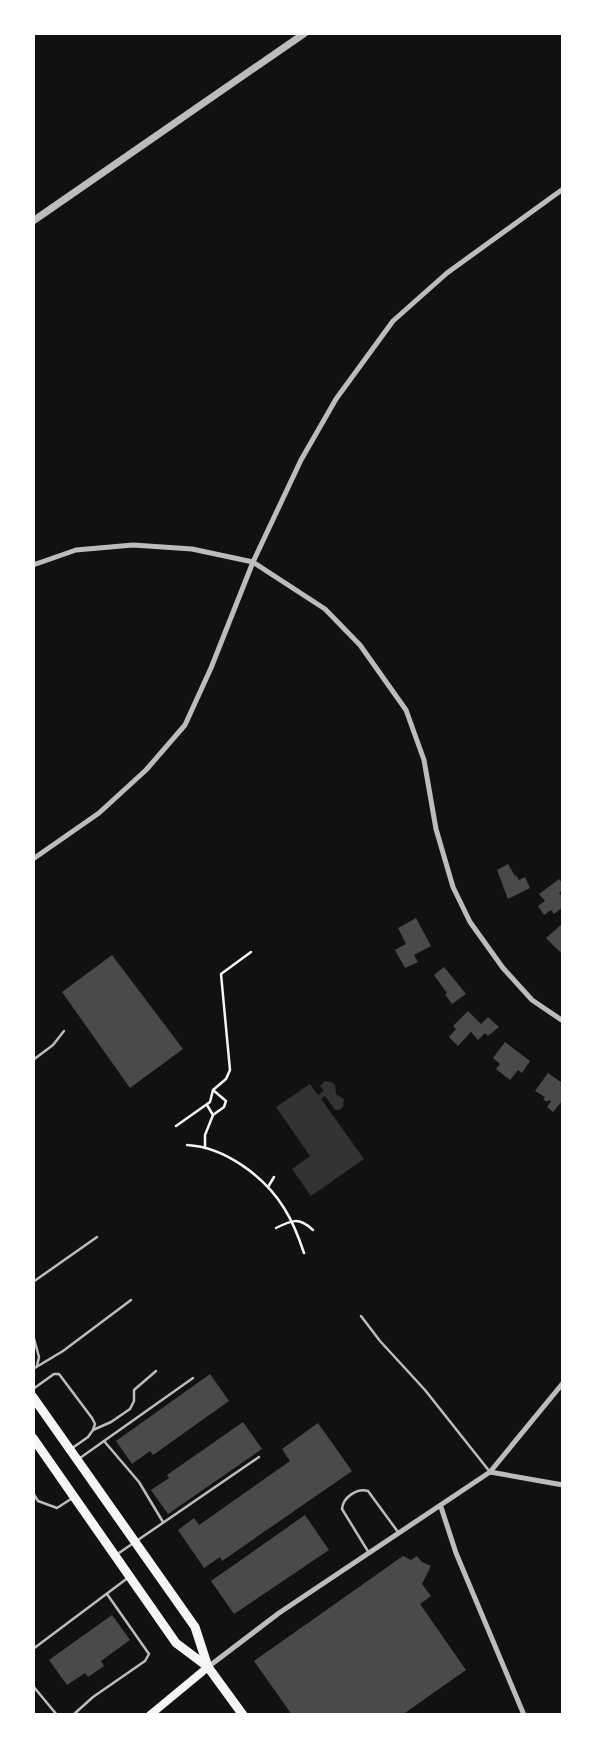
<svg xmlns="http://www.w3.org/2000/svg" width="596" height="1748" viewBox="0 0 596 1748" font-family="Inter,sans-serif">
	<rect width="100%" height="100%" fill="#111"/>
	<path fill="#333" d="M325,1081L331,1082L335,1085L336,1094L344,1099L343,1107L339,1110H335L325,1096L321,1099L364,1159L311,1196L292,1169L310,1156L276,1107L310,1084L318,1095L324,1091L320,1086Z"/>
	<g fill="#4a4a4a">
		<path d="M508,864L515,876L516,875L519,880L525,877L530,888L508,899L497,870Z"/>
		<path d="M559,879L563,884V890L559,893L563,898V907L554,914L551,910L544,915L538,906L545,901L539,894Z"/>
		<path d="M416,918L431,946L414,955L418,962L405,968L395,950L406,944L398,928Z"/>
		<path d="M563,923V955L546,938Z"/>
		<path d="M112,955L183,1049L130,1088L62,992Z"/>
		<path d="M444,967L466,994L452,1004L445,994L447,993L434,975Z"/>
		<path d="M468,1011L481,1024L488,1017L499,1027L488,1036L485,1033L478,1040L471,1032L458,1046L449,1037L456,1029L453,1026Z"/>
		<path d="M505,1042L530,1061L522,1073L518,1070L510,1080L496,1069L500,1064L493,1058Z"/>
		<path d="M548,1073L562,1083L560,1085L563,1087V1100L553,1112L547,1107L551,1101L549,1100L547,1102L543,1099L545,1097L535,1091Z"/>
		<path d="M210,1374L229,1401L153,1455L150,1451L132,1464L116,1441Z"/>
		<path d="M243,1422L262,1449L168,1514L151,1490L169,1478L167,1475Z"/>
		<path d="M318,1423L352,1471L222,1561L220,1557L204,1568L178,1530L194,1518L199,1525L290,1461L282,1449Z"/>
		<path d="M305,1515L329,1550L234,1614L211,1581Z"/>
		<path d="M403,1556L411,1560L417,1556L422,1562L431,1566L422,1584L431,1596L420,1604L466,1670L402,1715H292L254,1661Z"/>
		<path d="M112,1615L130,1640L101,1661L104,1666L88,1677L85,1673L67,1685L49,1660Z"/>
	</g>
	<g fill="none" stroke-linecap="round" stroke-linejoin="round">
		<g stroke="#f5f5f5" stroke-width="2.5">
			<path d="M213,1090L226,1101L224,1107L213,1115"/>
			<path d="M176,1126L210,1102L213,1090L226,1079L230,1070L221,974L251,952"/>
			<path d="M187,1145C225,1147 265,1177 284,1208C293,1222 299,1238 304,1253"/>
			<path d="M205,1148V1135L213,1115L207,1105"/>
			<path d="M268,1187L274,1177"/>
			<path d="M276,1228C292,1220 299,1217 313,1230"/>
		</g>
		<g stroke="#bcbcbc" stroke-width="2.5">
			<path d="M33,1060L53,1045L64,1031"/>
			<path d="M33,1282L97,1237"/>
			<path d="M361,1316L380,1341L425,1390L490,1472"/>
			<path d="M33,1335L39,1357L37,1366"/>
			<path d="M33,1369L63,1351L131,1300"/>
			<path d="M33,1389L54,1374H59L92,1418L95,1424L93,1430"/>
			<path d="M104,1441L139,1482L163,1522"/>
			<path d="M71,1449L88,1437L93,1430L111,1422L130,1409L134,1401V1390L156,1371"/>
			<path d="M80,1458L193,1378"/>
			<path d="M33,1493L38,1501L57,1508L74,1497"/>
			<path d="M369,1553L342,1509C343,1497 357,1488 368,1491L398,1532"/>
			<path d="M116,1555L259,1457"/>
			<path d="M33,1649L129,1577"/>
			<path d="M33,1686L57,1715"/>
			<path d="M73,1715L93,1697L145,1661L149,1654L107,1594"/>
		</g>
		<g stroke="#bcbcbc" stroke-width="5">
			<path d="M33,565L76,550L133,545L192,549L253,562L325,609L360,645L406,710L424,760L436,829L453,887L470,922L503,968L532,1000L563,1021"/>
			<path d="M33,859L99,813L146,770L185,725L211,668L253,562L301,460L336,399L393,321L447,273L563,189"/>
			<path d="M490,1472L563,1485"/>
			<path d="M441,1507L456,1553L524,1715"/>
			<path d="M208,1667L279,1613L490,1472L563,1383"/>
		</g>
		<path stroke="#bcbcbc" stroke-width="7" d="M33,221L305,33"/>
		<path stroke="#f5f5f5" stroke-width="8" d="M150,1715L208,1667"/>
		<g stroke="#f5f5f5" stroke-width="9">
			<path d="M33,1397L195,1627L208,1667"/>
			<path d="M33,1438L176,1643L208,1667L243,1715"/>
		</g>
	</g>
	<rect width="596" height="1748" fill="none" stroke="#ffffff" stroke-width="70"/>
</svg>
